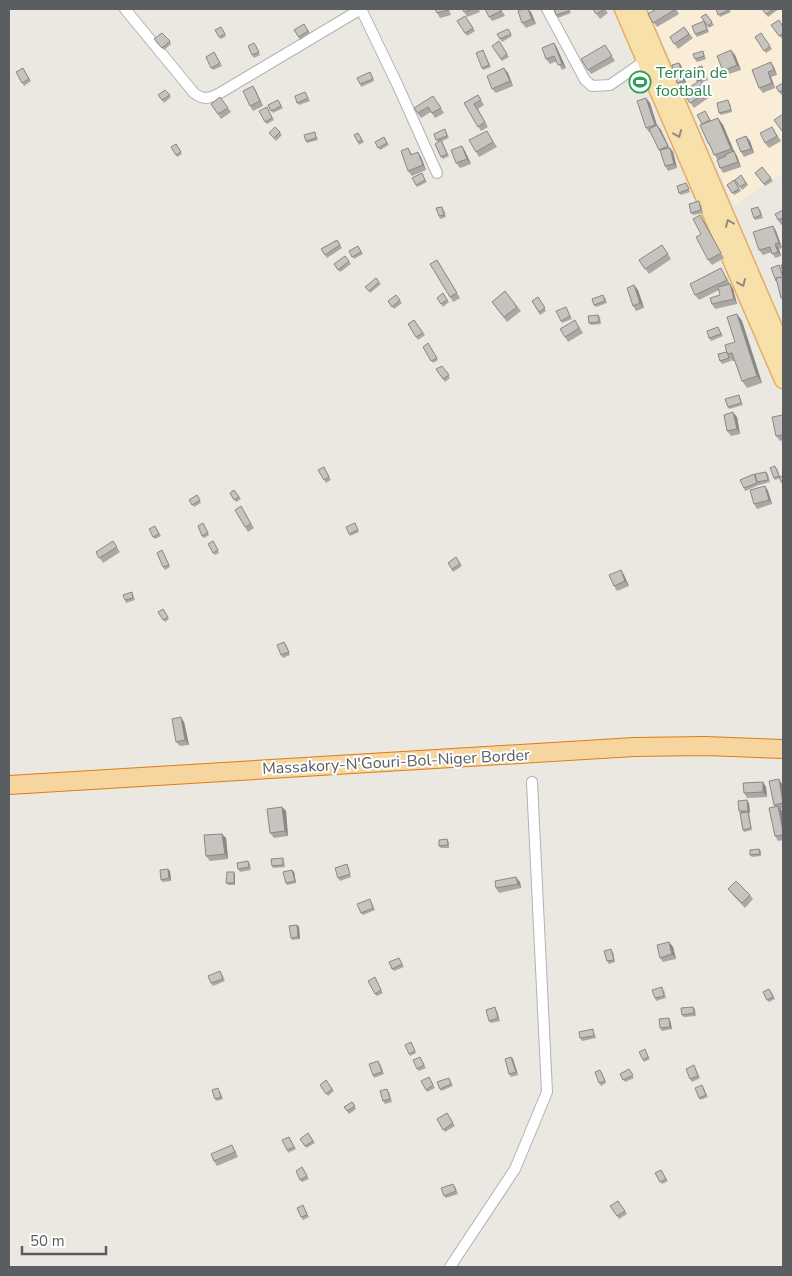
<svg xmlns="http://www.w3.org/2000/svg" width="792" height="1276" viewBox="0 0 792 1276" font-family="'Nunito Sans',sans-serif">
	<rect width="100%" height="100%" fill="#ebe8e2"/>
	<path fill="#faedd8" d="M664,9H783V173L734,205L652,17Z"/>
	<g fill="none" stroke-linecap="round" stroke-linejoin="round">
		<g stroke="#afb3b6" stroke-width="12">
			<g id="minor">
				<path d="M125,9L194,93C205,101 209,98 220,93L361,9"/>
				<path d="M361,9L398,86L437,173"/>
				<path d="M547,9L585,80L592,86L610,85L649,58"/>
				<path d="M450,1267L515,1169L547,1092L532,782"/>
			</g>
		</g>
		<g stroke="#e4ac62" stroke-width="19">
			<g id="primary">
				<path d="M623,9L783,380"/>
				<path d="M637,9L783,349"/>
			</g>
		</g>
		<g stroke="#da7e13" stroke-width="20">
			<path id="trunk" d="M9,785L634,747L705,746L783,749"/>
		</g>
		<use href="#minor" stroke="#fff" stroke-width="10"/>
		<use href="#primary" stroke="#f8e0aa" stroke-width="16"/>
		<use href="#trunk" stroke="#f6d69e" stroke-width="18"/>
	</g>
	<g fill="#aba8a3">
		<path d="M435,9H449L451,15L440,18L437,13Z"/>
		<path d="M463,9H478L480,12L467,17Z"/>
		<path d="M501,9L505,16L492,21L489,17Z"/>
		<path d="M569,9L571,13L558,18L556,15Z"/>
		<path d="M593,9H605L608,13L600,19Z"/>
		<path d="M676,9L679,14L657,27L648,14Z"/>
		<path d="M716,9H729L731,12L720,17Z"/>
		<path d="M762,9H779L768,17Z"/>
		<path d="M531,12L536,24L526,28L522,23Z"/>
		<path d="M706,14L714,25L709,28L701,17Z"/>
		<path d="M465,16L475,31L467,36L457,21Z"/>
		<path d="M304,24L310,33L300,40L294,30Z"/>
		<path d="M706,24L709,32L697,37L695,34Z"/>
		<path d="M771,25L783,27V37L781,38Z"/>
		<path d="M221,27L226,36L221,39L219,37Z"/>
		<path d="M684,27L693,38L678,49L670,37Z"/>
		<path d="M508,29L512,36L502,42L500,39Z"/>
		<path d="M761,33L772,49L766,53L755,37Z"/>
		<path d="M170,41L171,44L164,50L156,42Z"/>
		<path d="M499,41L509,57L502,61L492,46Z"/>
		<path d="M554,43L557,48L566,68L562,70L557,61L550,64L546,59Z"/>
		<path d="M256,45L260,55L254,58L252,55Z"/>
		<path d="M483,50L491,67L483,70L482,68Z"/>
		<path d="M608,50L615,61L591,74L588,70Z"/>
		<path d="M704,54L706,59L697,62L695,59Z"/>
		<path d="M216,55L222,66L213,70L211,68Z"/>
		<path d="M735,55L741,70L726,75L723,71Z"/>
		<path d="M681,65L686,83L679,85L677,83Z"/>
		<path d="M774,67L777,75L771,77L775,88L763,93L759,88L752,70Z"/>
		<path d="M23,68L31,81L24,86L16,72Z"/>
		<path d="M704,69L708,80L702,82L711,96L694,108L683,92L698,82L697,81Z"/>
		<path d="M508,73L513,86L496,93L492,89Z"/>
		<path d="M372,75L374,81L361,87L360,84Z"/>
		<path d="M783,83V93L781,95L776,87Z"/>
		<path d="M253,86L256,91L263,106L253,111L250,106Z"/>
		<path d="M165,90L171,97L164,103L158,95Z"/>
		<path d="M305,92L310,101L299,105L297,103Z"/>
		<path d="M478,95L484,105L478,109L488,127L481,131L464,103Z"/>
		<path d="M433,96L444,113L435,118L431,112L421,118L414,108Z"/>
		<path d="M646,98L650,103L657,125L661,130L669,148L673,152L677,168L668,171L665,166L661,153L650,132H649L646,128Z"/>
		<path d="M278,100L283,108L273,113L268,105Z"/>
		<path d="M730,103L732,112L721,115L719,113Z"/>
		<path d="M211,104L228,108L231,112L221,119Z"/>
		<path d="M267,107L274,120L267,124L265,122Z"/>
		<path d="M705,111L711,121L718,118L723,125L734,151L737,156L741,167L723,173L720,168L717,159L708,143L702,125Z"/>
		<path d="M772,127L781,141L769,148L765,143Z"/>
		<path d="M446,131L449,138L442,141L449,156L443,159L441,157L438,142L436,140Z"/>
		<path d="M280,132L282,135L276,141L269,133Z"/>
		<path d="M358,133L364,142L359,145L354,135Z"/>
		<path d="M316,135L318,140L307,143L306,141Z"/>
		<path d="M490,136L497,147L479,157L476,152Z"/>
		<path d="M746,136L750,141L754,153L744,157L741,152Z"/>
		<path d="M384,137L389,145L380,150L375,142Z"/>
		<path d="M176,144L182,154L177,157L171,147Z"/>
		<path d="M462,146L465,151L471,164L460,168L456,163Z"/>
		<path d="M408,148L412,154L421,157L426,170L412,176L408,171Z"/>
		<path d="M762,167L773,181L765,186L755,173Z"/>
		<path d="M741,175L748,185L742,190L735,180Z"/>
		<path d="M423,176L427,182L417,187L416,185Z"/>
		<path d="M734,180L741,191L734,195L727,185Z"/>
		<path d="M686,183L690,192L681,195L679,193Z"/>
		<path d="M701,204L703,213L693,215L691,213Z"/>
		<path d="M444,209L446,217L440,219L439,216Z"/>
		<path d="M760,209L763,218L755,220L754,218Z"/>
		<path d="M783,210V224L781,225L778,220Z"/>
		<path d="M703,220L724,258L712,265L708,260L701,234Z"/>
		<path d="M773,226L776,231L782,248L779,249L781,256L775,258L772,252L763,255L759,250Z"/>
		<path d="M337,240L342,248L327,258L321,249Z"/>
		<path d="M662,245L671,259L649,274L639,260Z"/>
		<path d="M358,246L363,254L354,259L349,251Z"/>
		<path d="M345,256L351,264L340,272L334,264Z"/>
		<path d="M437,260L460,298L453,302L450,297Z"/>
		<path d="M721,268L733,289L737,304L715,309L712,304L720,295L719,290L699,300L695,295Z"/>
		<path d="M379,282L381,284L370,293L365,287Z"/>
		<path d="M634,285L638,290L644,308L636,311L633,306Z"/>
		<path d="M505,291L521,311L507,322L492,302Z"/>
		<path d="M443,293L449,302L443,307L437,298Z"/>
		<path d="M396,295L402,303L394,309L388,301Z"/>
		<path d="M538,297L546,311L540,315L532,301Z"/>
		<path d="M605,297L607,303L596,307L594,305Z"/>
		<path d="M566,307L572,319L562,323L561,321Z"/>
		<path d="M737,314L742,321L762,383L747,388L742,381L735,361H732L730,358L731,361L722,364L720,361L727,352L735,342Z"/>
		<path d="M598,315L600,317L601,324L591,325L589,323Z"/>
		<path d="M414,320L425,335L418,340L408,324Z"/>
		<path d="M578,325L583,333L568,342L565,337Z"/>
		<path d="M718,327L723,336L711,341L709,338Z"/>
		<path d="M428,343L438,360L433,363L423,347Z"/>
		<path d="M442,366L450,378L445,382L436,369Z"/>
		<path d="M739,395L743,405L729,409L728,407Z"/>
		<path d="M783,415V440L780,441L776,436Z"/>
		<path d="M737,417L740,434L731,436L727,431Z"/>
		<path d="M324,467L331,480L326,483L318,470Z"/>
		<path d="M777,468L780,477L783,476V485L780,478L775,480L774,478Z"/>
		<path d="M766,472L768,474L770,482L759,485L758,484L759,485L745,491L744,488L755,477L757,480Z"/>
		<path d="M765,486L768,491L772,504L757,509L754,504Z"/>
		<path d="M234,490L241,499L236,502L230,493Z"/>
		<path d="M197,495L201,503L194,507L189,500Z"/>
		<path d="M241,506L254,528L248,532L245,527Z"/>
		<path d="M355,523L359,532L350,536L349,534Z"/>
		<path d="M155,526L161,536L155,539L153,537Z"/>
		<path d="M205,526L209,535L204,538L202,536Z"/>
		<path d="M113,541L120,552L103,563L96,552Z"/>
		<path d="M213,541L219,553L215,555L213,553Z"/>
		<path d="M162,550L170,567L165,570L163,567Z"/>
		<path d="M456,557L462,566L453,572L448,563Z"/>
		<path d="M621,570L624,575L629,586L617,591L614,586Z"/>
		<path d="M132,592L133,595L135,600L126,603L125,600Z"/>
		<path d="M163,609L169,619L165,622L158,612Z"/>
		<path d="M286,644L290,655L283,658L281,655Z"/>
		<path d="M184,722L189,745L180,746L176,742Z"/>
		<path d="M763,782L766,787L767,797L747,798L744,793Z"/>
		<path d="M782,784L783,792V809H780L782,811L783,819V840L778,841L775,836V807L774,805Z"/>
		<path d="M749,803L750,813H749L752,830L744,832L743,830L740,813L739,811Z"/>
		<path d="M282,807L286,811L288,836L274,838L270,833Z"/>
		<path d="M226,838L228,859L210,861L206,856Z"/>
		<path d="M447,839L449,842V848H441L439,846Z"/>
		<path d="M759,849L761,851V856L752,857L750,855Z"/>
		<path d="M283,858L284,861L285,867L273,868L272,866Z"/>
		<path d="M248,861L250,864L251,870L240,872L238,869Z"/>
		<path d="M347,864L348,867L351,877L340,881L338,878Z"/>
		<path d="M292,870L294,872L296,883L287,885L286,883Z"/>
		<path d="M170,871L171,881L163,882L161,880Z"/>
		<path d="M235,875V885H228L226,883Z"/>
		<path d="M520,882L521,888L499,893L496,888Z"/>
		<path d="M728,889L750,895L753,899L745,908L731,893Z"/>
		<path d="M371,901L375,910L363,915L361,913Z"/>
		<path d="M297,925L299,927L300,939L292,940L291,938Z"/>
		<path d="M669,942L673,947L676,959L663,962L660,958Z"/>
		<path d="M613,951L615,962L609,964L607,961Z"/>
		<path d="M399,958L404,967L394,971L392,969Z"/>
		<path d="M222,974L225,981L213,986L211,983Z"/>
		<path d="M376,980L383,993L377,996L375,994Z"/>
		<path d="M664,990L666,998L656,1001L655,998Z"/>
		<path d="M771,991L775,999L769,1002L767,1000Z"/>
		<path d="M693,1007L695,1009L696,1016L684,1017L682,1015Z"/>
		<path d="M497,1010L500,1021L491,1023L489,1021Z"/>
		<path d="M669,1018L670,1020L672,1029L662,1031L660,1028Z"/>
		<path d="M594,1032L596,1038L582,1041L580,1038Z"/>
		<path d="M412,1044L416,1053L410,1056L409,1054Z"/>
		<path d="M645,1049L650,1059L644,1062L643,1060Z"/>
		<path d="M420,1057L426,1068L419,1071L417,1069Z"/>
		<path d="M511,1057L513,1059L518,1075L511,1077L509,1074Z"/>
		<path d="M380,1063L384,1074L374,1078L373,1075Z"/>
		<path d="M694,1065L700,1078L692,1082L690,1079Z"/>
		<path d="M629,1069L634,1078L625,1082L620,1074Z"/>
		<path d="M602,1072L606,1083L601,1086L599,1083Z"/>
		<path d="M429,1077L435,1088L427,1092L421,1081Z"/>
		<path d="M326,1080L334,1091L328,1096L320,1085Z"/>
		<path d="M450,1080L453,1086L441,1091L440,1089Z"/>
		<path d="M703,1087L708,1097L700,1100L699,1098Z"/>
		<path d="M220,1091L223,1099L217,1101L215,1099Z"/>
		<path d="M389,1091L392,1102L385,1104L383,1101Z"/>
		<path d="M352,1102L356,1109L349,1114L344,1107Z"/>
		<path d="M447,1113L455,1126L445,1132L437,1119Z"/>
		<path d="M308,1133L315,1143L306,1148L300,1139Z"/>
		<path d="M289,1137L296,1149L288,1153L287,1150Z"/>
		<path d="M235,1150L238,1157L217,1166L214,1161Z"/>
		<path d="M304,1170L309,1179L302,1182L300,1180Z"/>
		<path d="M661,1170L668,1181L662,1184L655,1173Z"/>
		<path d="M455,1186L458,1194L446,1198L444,1196Z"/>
		<path d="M618,1201L627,1214L619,1219L610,1206Z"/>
		<path d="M303,1205L309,1217L303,1220L301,1217Z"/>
	</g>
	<g fill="#8b8885">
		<path d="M528,9L531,12L536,24L532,19Z"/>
		<path d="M554,43L557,48L566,68L562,64Z"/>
		<path d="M731,50L735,55L741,70L737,65Z"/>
		<path d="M771,62L774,67L777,75L774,70Z"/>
		<path d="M679,63L681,65L686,83L684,81Z"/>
		<path d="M504,68L508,73L513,86L510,81Z"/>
		<path d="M768,72L771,77L775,88L772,83Z"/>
		<path d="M253,86L256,91L263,106L260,101Z"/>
		<path d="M646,98L650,103L658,129L655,125Z"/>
		<path d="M718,118L723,125L736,156L731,149Z"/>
		<path d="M657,125L661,130L670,149V148L673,152L677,168L674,164L670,150L668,146Z"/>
		<path d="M746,136L750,141L754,153L751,149Z"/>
		<path d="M462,146L465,151L471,164L467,159Z"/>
		<path d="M734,151L737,156L741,167L738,162Z"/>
		<path d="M418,152L421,157L426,170L423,165Z"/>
		<path d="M773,226L776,231L782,248L779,243Z"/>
		<path d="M775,244L779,249L781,256L778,252Z"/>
		<path d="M730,284L733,289L737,304L734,299Z"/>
		<path d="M634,285L638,290L644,308L640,303Z"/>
		<path d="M737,314L742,321L762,383L757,376Z"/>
		<path d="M733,412L737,417L740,434L737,429Z"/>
		<path d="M765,486L768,491L772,504L769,500Z"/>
		<path d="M621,570L624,575L629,586L625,581Z"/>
		<path d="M181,717L184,722L189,745L185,740Z"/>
		<path d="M779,779L782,784L783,792V804Z"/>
		<path d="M763,782L766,787L767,797L763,792Z"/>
		<path d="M747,800L749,803L750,813L748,811Z"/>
		<path d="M778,806L782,811L783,819V831Z"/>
		<path d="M282,807L286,811L288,836L285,831Z"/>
		<path d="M222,834L226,838L228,859L225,854Z"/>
		<path d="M168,869L170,871L171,881L169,878Z"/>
		<path d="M292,870L294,872L296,883L295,881Z"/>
		<path d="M234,872L235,875V885L234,883Z"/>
		<path d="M516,877L520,882L521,888L518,884Z"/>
		<path d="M297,925L299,927L300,939L298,937Z"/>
		<path d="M669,942L673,947L676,959L672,954Z"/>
		<path d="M669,1018L670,1020L672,1029L670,1027Z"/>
		<path d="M511,1057L513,1059L518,1075L516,1072Z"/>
	</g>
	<g fill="#c7c3be" stroke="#8b8885">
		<path d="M435,9H447L448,10L437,13Z"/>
		<path d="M463,9H473L464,12Z"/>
		<path d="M485,9H500L501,11L489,17Z"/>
		<path d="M523,9H528L532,19L522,23L518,11Z"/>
		<path d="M554,9H568L569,11L556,15Z"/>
		<path d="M593,9H605L596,14Z"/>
		<path d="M656,9H676L653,23L648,14Z"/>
		<path d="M716,9H728L729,10L718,15Z"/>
		<path d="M762,9H774L766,14Z"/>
		<path d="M706,14L712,22L708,26L701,17Z"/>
		<path d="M465,16L473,28L465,33L457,21Z"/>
		<path d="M779,20L783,27V33L779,36L771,25Z"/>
		<path d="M704,21L707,30L695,34L692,26Z"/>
		<path d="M304,24L308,31L299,37L294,30Z"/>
		<path d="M221,27L225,34L219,37L215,30Z"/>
		<path d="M684,27L689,34L674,44L670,37Z"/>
		<path d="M508,29L511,34L500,39L497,34Z"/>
		<path d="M162,33L170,41L162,48L154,39Z"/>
		<path d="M761,33L770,46L764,51L755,37Z"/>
		<path d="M499,41L507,54L501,59L492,46Z"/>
		<path d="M254,43L259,52L252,55L248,46Z"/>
		<path d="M554,43L562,64L558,65L554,56L546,59L542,48Z"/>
		<path d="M605,45L612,56L588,70L581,59Z"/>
		<path d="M483,50L489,65L482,68L476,53Z"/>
		<path d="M731,50L737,65L723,71L717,56Z"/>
		<path d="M703,51L704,56L695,59L693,54Z"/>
		<path d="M214,52L220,63L211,68L206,57Z"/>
		<path d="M771,62L774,70L768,72L772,83L759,88L752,70Z"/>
		<path d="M679,63L684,81L677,83L672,65Z"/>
		<path d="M702,66L706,78L697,81L693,69Z"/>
		<path d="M23,68L29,79L22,83L16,72Z"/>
		<path d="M504,68L510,81L492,89L487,76Z"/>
		<path d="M370,72L373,79L360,84L357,78Z"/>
		<path d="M700,80L708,91L690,103L683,92Z"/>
		<path d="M783,83V90L779,92L776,87Z"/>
		<path d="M253,86L260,101L250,106L243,91Z"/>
		<path d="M165,90L170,95L162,100L158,95Z"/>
		<path d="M305,92L308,98L297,103L295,96Z"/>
		<path d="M478,95L481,100L474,104L485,122L478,127L464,103Z"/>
		<path d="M433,96L441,108L432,113L428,107L418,113L414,108Z"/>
		<path d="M220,97L228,108L218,114L211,104Z"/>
		<path d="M646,98L655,125L646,128L637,101Z"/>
		<path d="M278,100L281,106L271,111L268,105Z"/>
		<path d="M728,100L731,110L719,113L717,103Z"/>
		<path d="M267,107L272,118L265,122L259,111Z"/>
		<path d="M705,111L710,120L702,124L697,115Z"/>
		<path d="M783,114V130L782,131L774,120Z"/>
		<path d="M718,118L731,149L714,155L709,143H708L700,125Z"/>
		<path d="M657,125L668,146L659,150L649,129Z"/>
		<path d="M275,127L280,132L274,138L269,133Z"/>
		<path d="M772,127L777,136L765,143L760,133Z"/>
		<path d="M445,129L447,136L436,140L434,134Z"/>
		<path d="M487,131L493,142L476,152L469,140Z"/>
		<path d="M315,132L316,138L306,141L304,135Z"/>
		<path d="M358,133L362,140L358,142L354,135Z"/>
		<path d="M746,136L751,149L741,152L736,140Z"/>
		<path d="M384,137L387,143L378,148L375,142Z"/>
		<path d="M441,140L447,154L441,157L435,144Z"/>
		<path d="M176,144L181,152L176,155L171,147Z"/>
		<path d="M462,146L467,159L456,163L451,150Z"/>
		<path d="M408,148L411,155L418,152L423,165L408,171L401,151Z"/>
		<path d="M670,148L674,164L665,166L660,150Z"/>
		<path d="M734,151L738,162L720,168L717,160L726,156V154Z"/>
		<path d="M762,167L771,178L764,184L755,173Z"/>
		<path d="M422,173L425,180L416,185L412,178Z"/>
		<path d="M741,175L746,183L740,187L735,180Z"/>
		<path d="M734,180L739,189L732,193L727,185Z"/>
		<path d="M686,183L689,189L679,193L677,186Z"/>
		<path d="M699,201L701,210L691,213L689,204Z"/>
		<path d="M442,207L444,215L439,216L436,208Z"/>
		<path d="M758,207L761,215L754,218L751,209Z"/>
		<path d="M783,210V218L778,220L775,214Z"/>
		<path d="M700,215L721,253L708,260L696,237L701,234L693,219Z"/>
		<path d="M773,226L779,243L775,244L778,252L772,254L770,247L759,250L753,232Z"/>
		<path d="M337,240L340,245L325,255L321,249Z"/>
		<path d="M662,245L668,254L645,269L639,260Z"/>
		<path d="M358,246L361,252L352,257L349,251Z"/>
		<path d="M345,256L349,261L338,270L334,264Z"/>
		<path d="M437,260L457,293L450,297L430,264Z"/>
		<path d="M779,265L783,277L776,278L777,281H776L771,268Z"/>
		<path d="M781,265H783V273Z"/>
		<path d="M721,268L727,280L695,295L690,284Z"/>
		<path d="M783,277V298H781L776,278Z"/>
		<path d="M376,278L379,282L369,291L365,287Z"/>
		<path d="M730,284L734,299L712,304L710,298L720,295L718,287Z"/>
		<path d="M634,285L640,303L633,306L627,288Z"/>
		<path d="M505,291L517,307L504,317L492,302Z"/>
		<path d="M443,293L447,300L441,304L437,298Z"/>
		<path d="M396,295L400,300L392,307L388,301Z"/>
		<path d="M603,295L605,301L594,305L592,299Z"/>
		<path d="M538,297L545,308L539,312L532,301Z"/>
		<path d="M566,307L570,316L561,321L556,311Z"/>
		<path d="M737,314L757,376L742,381L732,353L727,354L725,345L735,342L727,317Z"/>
		<path d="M598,315L599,322L589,323L588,316Z"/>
		<path d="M414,320L423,333L416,337L408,324Z"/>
		<path d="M575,320L579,328L565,337L560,329Z"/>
		<path d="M718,327L721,334L709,338L707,331Z"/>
		<path d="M428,343L437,358L431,361L423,347Z"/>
		<path d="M727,352L729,358L720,361L718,354Z"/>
		<path d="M442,366L449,375L443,379L436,369Z"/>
		<path d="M739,395L741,403L728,407L725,399Z"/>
		<path d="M733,412L737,429L727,431L724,415Z"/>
		<path d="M783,415V435L776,436L772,417Z"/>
		<path d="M775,466L779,476L774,478L770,468Z"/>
		<path d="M324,467L329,477L324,480L318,470Z"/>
		<path d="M766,472L768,480L757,482L755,474Z"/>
		<path d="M754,474L757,483L744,488L740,480Z"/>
		<path d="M783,476V483H782L779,477Z"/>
		<path d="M765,486L769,500L754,504L750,490Z"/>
		<path d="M234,490L239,497L234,500L230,493Z"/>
		<path d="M197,495L200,500L192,505L189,500Z"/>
		<path d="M241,506L251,524L245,527L235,510Z"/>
		<path d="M203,523L208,533L202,536L198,526Z"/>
		<path d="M355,523L358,530L349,534L346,527Z"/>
		<path d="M155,526L159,534L153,537L149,529Z"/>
		<path d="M113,541L117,547L99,558L96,552Z"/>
		<path d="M213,541L218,550L213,553L208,544Z"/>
		<path d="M162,550L169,565L163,567L157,553Z"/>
		<path d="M456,557L460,564L452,569L448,563Z"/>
		<path d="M621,570L625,581L614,586L609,575Z"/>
		<path d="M132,592L133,598L125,600L123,595Z"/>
		<path d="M163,609L168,617L163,620L158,612Z"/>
		<path d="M284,642L289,652L281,655L277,645Z"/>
		<path d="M181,717L185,740L176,742L172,719Z"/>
		<path d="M779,779L783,803L774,805L769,781Z"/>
		<path d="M763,782V792L744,793L743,783Z"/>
		<path d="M747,800L748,811H739L738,801Z"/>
		<path d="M778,806L783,831V835L775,836L769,808Z"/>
		<path d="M282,807L285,831L270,833L267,809Z"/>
		<path d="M748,812L751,828L743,830L740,813Z"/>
		<path d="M222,834L225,854L206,856L204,835Z"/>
		<path d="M447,839L448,845L439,846V840Z"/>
		<path d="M759,849L760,854L750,855V850Z"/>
		<path d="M283,858V865L272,866L271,859Z"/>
		<path d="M248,861L249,867L238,869L237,863Z"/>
		<path d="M347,864L350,874L338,878L335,868Z"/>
		<path d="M168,869L169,878L161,880L160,870Z"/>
		<path d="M292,870L295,881L286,883L283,872Z"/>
		<path d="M227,872H234V883H226Z"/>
		<path d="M516,877L518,884L496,888L495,881Z"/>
		<path d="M736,881L750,895L742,903L728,889Z"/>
		<path d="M370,899L373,908L361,913L357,904Z"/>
		<path d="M297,925L298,937L291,938L289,926Z"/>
		<path d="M669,942L672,954L660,958L657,945Z"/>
		<path d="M611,949L614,960L607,961L604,951Z"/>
		<path d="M399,958L402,964L392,969L389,962Z"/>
		<path d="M220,971L223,979L211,983L208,976Z"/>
		<path d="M375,977L381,990L375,994L368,981Z"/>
		<path d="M662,987L664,996L655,998L652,990Z"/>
		<path d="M769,989L773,997L767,1000L763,992Z"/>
		<path d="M495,1007L498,1018L489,1021L486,1010Z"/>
		<path d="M693,1007L694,1013L682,1015L681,1008Z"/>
		<path d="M669,1018L670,1027L660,1028L659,1019Z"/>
		<path d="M593,1029L594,1036L580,1038L579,1032Z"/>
		<path d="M411,1042L415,1051L409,1054L405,1045Z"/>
		<path d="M645,1049L648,1057L643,1060L639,1052Z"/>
		<path d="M420,1057L424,1065L417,1069L413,1060Z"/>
		<path d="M511,1057L516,1072L509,1074L505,1059Z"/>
		<path d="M378,1061L382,1072L373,1075L369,1064Z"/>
		<path d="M694,1065L698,1076L690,1079L686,1069Z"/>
		<path d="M629,1069L633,1075L623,1080L620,1074Z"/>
		<path d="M600,1070L605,1081L599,1083L595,1072Z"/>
		<path d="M429,1077L433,1085L426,1090L421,1081Z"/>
		<path d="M449,1078L451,1084L440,1089L437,1082Z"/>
		<path d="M326,1080L332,1089L326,1094L320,1085Z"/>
		<path d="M702,1085L706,1095L699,1098L695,1088Z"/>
		<path d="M218,1088L221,1097L215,1099L212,1090Z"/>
		<path d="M387,1089L390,1099L383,1101L380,1091Z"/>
		<path d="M352,1102L355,1106L347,1111L344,1107Z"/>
		<path d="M447,1113L453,1123L443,1130L437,1119Z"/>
		<path d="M308,1133L313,1141L305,1146L300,1139Z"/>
		<path d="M289,1137L294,1147L287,1150L282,1140Z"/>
		<path d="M232,1145L235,1152L214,1161L211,1154Z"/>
		<path d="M302,1167L307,1176L300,1180L296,1171Z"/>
		<path d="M661,1170L666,1179L660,1182L655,1173Z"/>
		<path d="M453,1184L456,1191L444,1196L441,1188Z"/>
		<path d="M618,1201L625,1211L617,1216L610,1206Z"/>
		<path d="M303,1205L307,1215L301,1217L297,1208Z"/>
	</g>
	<defs><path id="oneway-chevron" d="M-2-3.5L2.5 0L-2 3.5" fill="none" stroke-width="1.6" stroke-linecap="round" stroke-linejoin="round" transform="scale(1.25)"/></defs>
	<g stroke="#918c7b">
		<use href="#oneway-chevron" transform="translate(678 134) rotate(67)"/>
		<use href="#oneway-chevron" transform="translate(729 223) rotate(-113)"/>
		<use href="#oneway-chevron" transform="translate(742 283) rotate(67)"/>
	</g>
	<defs>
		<g id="stadium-ring" transform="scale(1.125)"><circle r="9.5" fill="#fff" stroke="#2e9e5b" stroke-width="1.5"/><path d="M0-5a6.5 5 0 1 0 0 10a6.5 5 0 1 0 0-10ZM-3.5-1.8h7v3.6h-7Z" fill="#2e9e5b"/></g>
	</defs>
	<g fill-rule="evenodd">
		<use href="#stadium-ring" x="640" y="82"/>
	</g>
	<g text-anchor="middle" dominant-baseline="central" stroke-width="4" stroke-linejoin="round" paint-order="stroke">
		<g font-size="16" fill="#27864d" stroke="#fff" text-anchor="start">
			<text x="656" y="73">Terrain de<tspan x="656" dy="18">football</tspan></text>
		</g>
		<g font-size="16" fill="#5a5e61" stroke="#fff">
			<text transform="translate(396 762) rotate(-3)">Massakory-N'Gouri-Bol-Niger Border</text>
		</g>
	</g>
	<rect width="792" height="1276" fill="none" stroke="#5a5e61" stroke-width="20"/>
	<path d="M22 1246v8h84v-8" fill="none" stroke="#5a5e61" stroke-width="2.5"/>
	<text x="30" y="1246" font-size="15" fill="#5a5e61" stroke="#ffffff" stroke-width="4" paint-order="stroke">50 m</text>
</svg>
